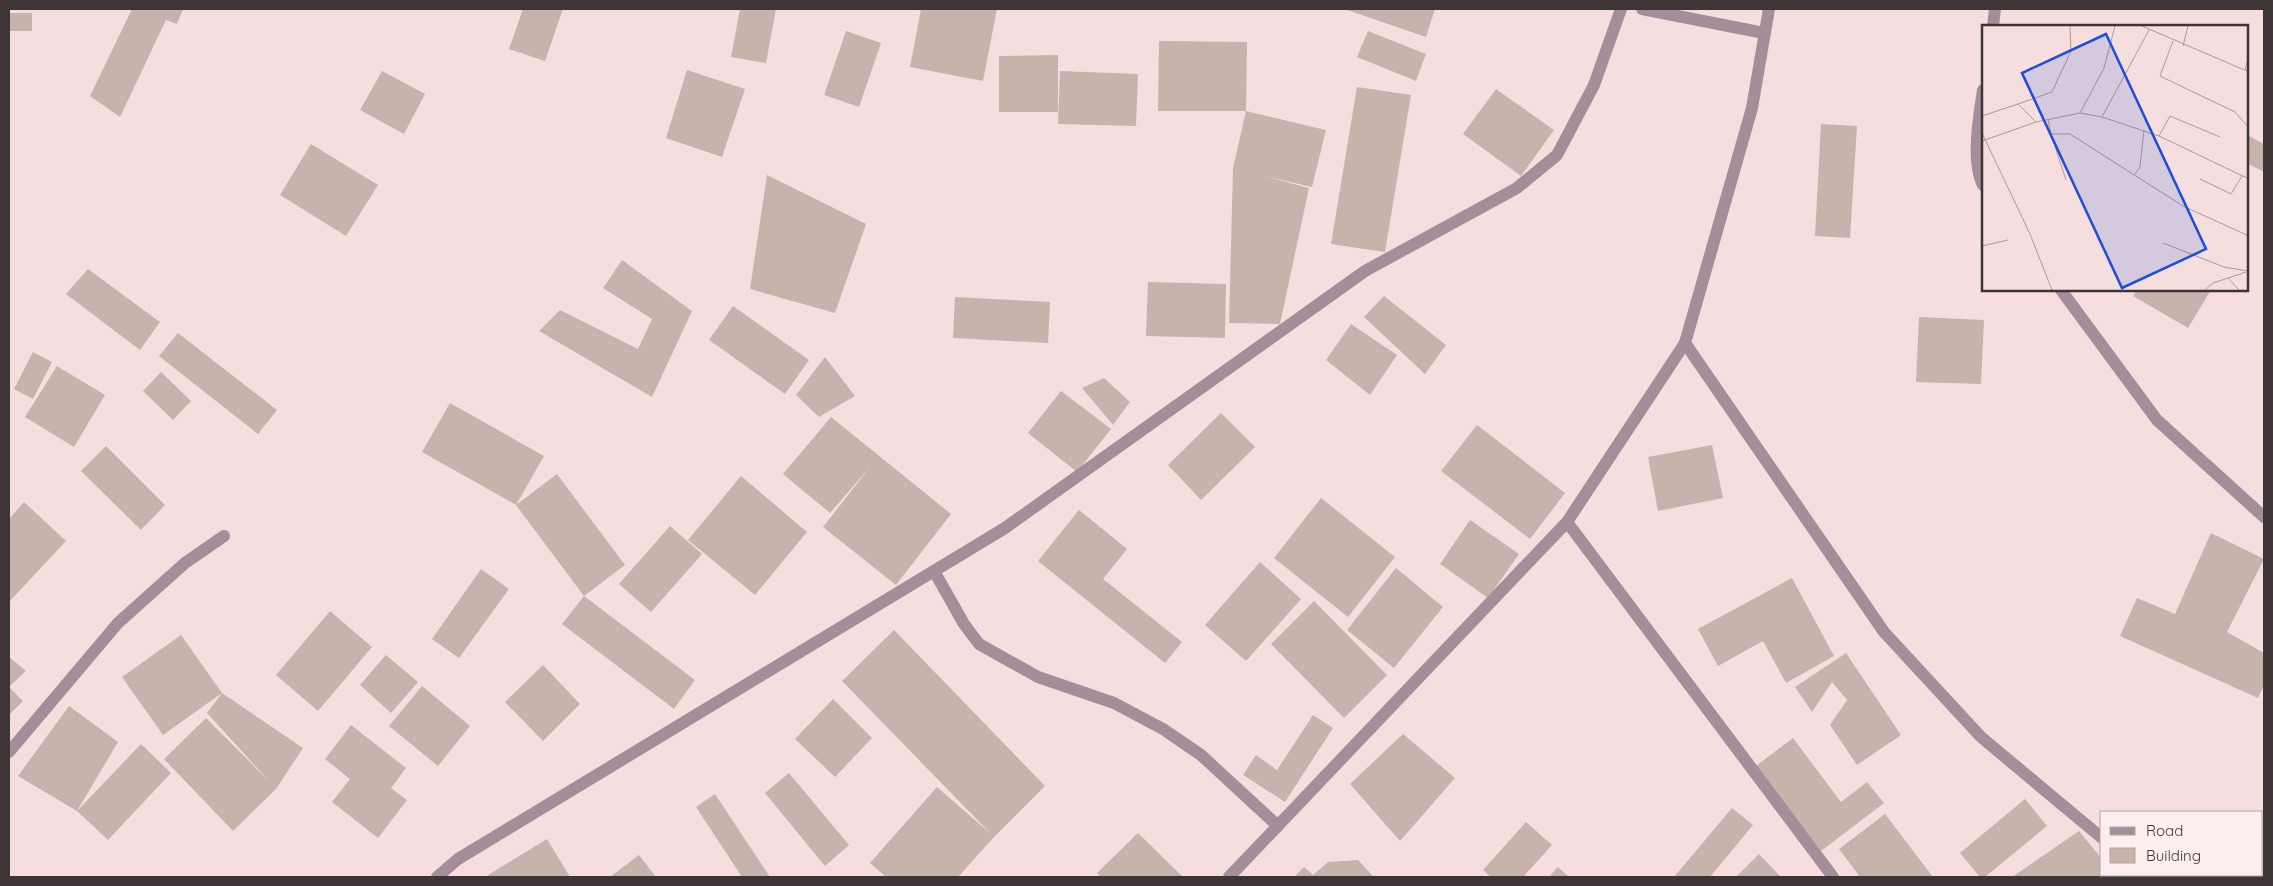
<svg xmlns="http://www.w3.org/2000/svg" width="2273" height="886" viewBox="0 0 2273 886" font-family="Quicksand,sans-serif">
	<rect width="100%" height="100%" fill="#f6dedf"/>
	<g fill="#c8b3ac">
		<path d="M132,9H183L177,24L166,20L120,117L90,96Z"/>
		<path d="M523,9H563L545,61L509,49Z"/>
		<path d="M740,9H776L766,63L731,57Z"/>
		<path d="M921,9H997L983,81L910,67Z"/>
		<path d="M1348,9H1435L1426,37L1347,10Z"/>
		<rect x="9" y="13" width="23" height="18"/>
		<path d="M846,31L881,43L859,107L824,95Z"/>
		<path d="M1368,31L1426,54L1416,81L1357,57Z"/>
		<path d="M1159,41L1247,42L1246,111H1158Z"/>
		<path d="M1058,55V112H999V56Z"/>
		<path d="M687,70L745,89L722,157L666,138Z"/>
		<path d="M382,71L425,94L404,134L360,110Z"/>
		<path d="M1060,71L1138,74L1136,126L1058,124Z"/>
		<path d="M1357,87L1411,95L1385,252L1331,244Z"/>
		<path d="M1496,89L1554,130L1521,176L1463,134Z"/>
		<path d="M1246,111L1326,130L1312,187L1263,176L1309,188L1280,324L1229,323L1233,168Z"/>
		<path d="M1821,124L1857,126L1850,238L1815,236Z"/>
		<path d="M2247,135L2264,144V172L2247,163Z"/>
		<path d="M311,144L378,185L346,236L280,195Z"/>
		<path d="M767,175L866,224L835,313L750,289Z"/>
		<path d="M622,260L692,311L652,397L539,331L560,310L638,349L652,319L603,288Z"/>
		<path d="M88,269L160,322L140,350L66,294Z"/>
		<path d="M1148,282L1226,284L1225,338L1146,336Z"/>
		<path d="M2137,290H2211L2188,328L2133,296Z"/>
		<path d="M1384,296L1446,345L1425,374L1364,317Z"/>
		<path d="M955,297L1050,302L1048,343L953,338Z"/>
		<path d="M733,306L809,360L785,394L709,340Z"/>
		<path d="M1919,317L1984,320L1981,384L1916,382Z"/>
		<path d="M1351,324L1397,355L1370,395L1326,360Z"/>
		<path d="M178,333L277,410L258,434L159,356Z"/>
		<path d="M33,352L52,362L33,399L14,389Z"/>
		<path d="M825,357L855,396L819,417L796,395Z"/>
		<path d="M57,366L105,395L74,447L25,417Z"/>
		<path d="M161,372L191,401L173,420L143,391Z"/>
		<path d="M1104,378L1130,402L1113,425L1082,388Z"/>
		<path d="M1061,391L1111,429L1077,472L1028,433Z"/>
		<path d="M450,403L544,456L516,505L422,452Z"/>
		<path d="M1221,413L1255,447L1201,500L1168,465Z"/>
		<path d="M831,417L951,514L896,585L823,527L870,467L830,513L783,474Z"/>
		<path d="M1477,425L1565,493L1530,539L1441,471Z"/>
		<path d="M1712,445L1723,498L1658,511L1648,457Z"/>
		<path d="M106,446L165,505L141,530L81,471Z"/>
		<path d="M557,474L625,565L584,596L516,505Z"/>
		<path d="M741,476L807,532L755,595L688,540Z"/>
		<path d="M1321,498L1395,557L1348,617L1274,558Z"/>
		<path d="M24,502L66,541L9,602V519Z"/>
		<path d="M1079,510L1127,549L1103,579L1182,642L1165,663L1038,561Z"/>
		<path d="M1470,520L1519,554L1488,598L1440,564Z"/>
		<path d="M670,526L702,554L651,612L619,584Z"/>
		<path d="M2211,533L2264,559L2227,632L2264,653V685L2258,698L2120,636L2137,598L2175,614Z"/>
		<path d="M1260,562L1301,599L1246,661L1205,625Z"/>
		<path d="M1396,568L1443,607L1394,668L1347,630Z"/>
		<path d="M481,569L509,589L459,658L432,639Z"/>
		<path d="M1792,578L1834,656L1786,683L1763,641L1718,666L1698,629Z"/>
		<path d="M584,596L695,680L674,709L562,624Z"/>
		<path d="M1314,601L1387,675L1344,718L1271,644Z"/>
		<path d="M330,611L372,647L318,711L276,675Z"/>
		<path d="M894,630L1045,786L994,837L958,877H886L870,863L937,787L991,834L842,681Z"/>
		<path d="M181,635L222,693L163,735L122,677Z"/>
		<path d="M1846,653L1901,735L1857,765L1830,725L1847,700L1832,682L1812,712L1795,687Z"/>
		<path d="M386,655L418,682L391,713L360,685Z"/>
		<path d="M9,657L26,671L9,687L23,701L9,715Z"/>
		<path d="M543,665L580,704L543,741L505,702Z"/>
		<path d="M422,686L470,726L438,766L389,726Z"/>
		<path d="M222,693L303,748L276,789L233,831L164,759L206,718L268,780L207,713Z"/>
		<path d="M833,699L872,738L835,777L795,739Z"/>
		<path d="M69,706L118,742L77,811L18,776Z"/>
		<path d="M1313,715L1333,728L1285,802L1243,775L1256,755L1277,770Z"/>
		<path d="M351,725L406,768L391,788L407,800L378,838L332,802L350,779L325,759Z"/>
		<path d="M1403,734L1455,778L1400,841L1350,784Z"/>
		<path d="M1793,738L1841,802L1867,782L1884,803L1821,851L1756,766Z"/>
		<path d="M141,744L171,773L108,840L77,811Z"/>
		<path d="M789,773L849,845L825,866L765,793Z"/>
		<path d="M715,794L770,877H742L696,807Z"/>
		<path d="M2025,799L2047,826L1985,877H1980L1960,853Z"/>
		<path d="M1732,808L1753,825L1710,877H1674Z"/>
		<path d="M1885,814L1933,877H1860L1839,849Z"/>
		<path d="M1526,822L1552,845L1523,877H1491L1483,870Z"/>
		<path d="M2079,831L2102,859V875H2111L2108,877H2012Z"/>
		<path d="M1138,833L1183,877H1101L1097,873Z"/>
		<path d="M547,839L570,877H490L488,875Z"/>
		<path d="M1759,854L1781,877H1736Z"/>
		<path d="M639,855L656,877H610Z"/>
		<path d="M1358,860L1374,877H1294L1304,867L1313,875L1328,862Z"/>
		<path d="M1558,867L1569,877H1549Z"/>
	</g>
	<g fill="none" stroke-linecap="round" stroke-linejoin="round">
		<g stroke="#a58e99" stroke-width="12">
			<path d="M1642,9L1764,33"/>
			<path d="M1769,9L1752,108L1685,343L1884,632L1981,737L2102,838"/>
			<path d="M1993,26L1995,9"/>
			<path d="M1983,90C1979,116 1971,162 1983,185"/>
			<path d="M2061,290L2157,420L2264,517"/>
			<path d="M1567,522L1833,877"/>
			<path d="M934,571L964,624L979,644L1038,677L1114,703L1163,729L1201,755L1278,826"/>
			<path d="M9,752L118,623L185,563L224,536"/>
			<path d="M2145,875L2148,877"/>
			<path d="M437,877L458,859L1005,528L1365,271L1517,188L1557,155L1594,85L1621,9"/>
			<path d="M1229,877L1567,522L1685,343"/>
		</g>
	</g>
	<g transform="translate(1982 25)">
		<rect width="266" height="266" fill="#f6dedf"/>
		<path fill="none" stroke="#ac9a9b" stroke-width="1" d="M160,1L267,47M191,16L178,51L253,87L267,103M201,21L206,1M263,45L267,30M36,79L70,67L89,26L88,1M98,88L120,92L177,111L267,154M0,91L36,79L54,97L98,88L122,43L133,1M120,92L167,5M66,94L69,109H88L201,181L267,211M0,108L48,209L70,265M69,109L84,155M177,111L188,91L238,112M0,116L54,97M153,149L158,142L162,105M218,154L249,169L260,151M181,218L242,242L266,246M0,221L26,215M246,253L257,265M223,265L231,258L264,247"/>
		<path fill="#1d4ed8" fill-opacity="0.15" stroke="#1d4ed8" stroke-width="2.5" d="M124,9L224,224L140,263L40,48Z"/>
		<rect width="266" height="266" fill="none" stroke="#3d3435" stroke-width="2.5"/>
	</g>
	<rect width="2273" height="886" fill="none" stroke="#3d3435" stroke-width="20"/>
	<rect x="2100" y="811" width="162" height="65" fill="#fceeef" stroke="#b0a4a5"/>
	<rect x="2110" y="827" width="25" height="8" fill="#a58e99" stroke="#b0a4a5"/>
	<text x="2146" y="836" font-size="15" fill="#3d3435">Road</text>
	<rect x="2110" y="848" width="25" height="15" fill="#c8b3ac" stroke="#b0a4a5"/>
	<text x="2146" y="861" font-size="15" fill="#3d3435">Building</text>
</svg>
